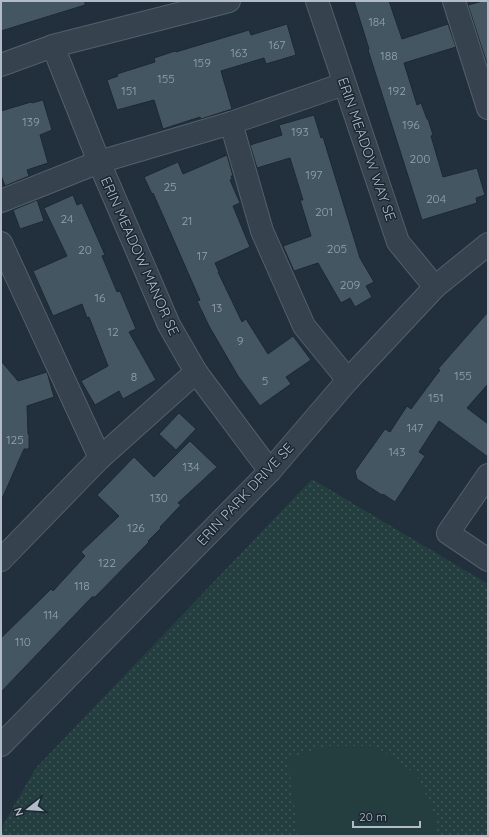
<svg xmlns="http://www.w3.org/2000/svg" width="489" height="837" viewBox="0 0 489 837" font-family="Quicksand,sans-serif">
	<defs>
		<pattern id="park-dots" width="8" height="8" patternUnits="userSpaceOnUse"><rect width="8" height="8" fill="#243d3e"/><path d="M2 2h.1M6 6h.1" fill="none" stroke="#415758" stroke-width="1.8" stroke-linecap="round"/></pattern>
	</defs>
	<rect width="100%" height="100%" fill="#22303d"/>
	<path fill="url(#park-dots)" d="M312,479L488,584V836H1L3,825L35,769Z"/>
	<path fill="#243d3e" d="M328,746H375L417,775L435,815V836H298L288,759Z"/>
	<g fill="#455663" stroke="#1d2934">
		<path d="M1,1H85V5L1,31Z"/>
		<path d="M354,1H389L402,39L448,24L456,47L404,63L417,105L421,103L427,119H428L433,135L431,136L443,177L477,168L485,195L476,198L477,203L422,220L368,50L369,49Z"/>
		<path d="M483,1H488V67L468,5Z"/>
		<path d="M287,24L296,55L266,64L264,58L221,71L232,109L201,119L200,117L163,129L154,100L117,110L107,80L118,76L117,74L155,62L154,58L175,51L176,52L249,30L251,35Z"/>
		<path d="M43,100L52,130L40,135L48,163L27,170L29,176L5,186L1,175V111L31,102L32,103Z"/>
		<path d="M314,115L321,138L323,137L360,258L374,282L366,286L372,297L355,307L350,298L341,303L318,263L294,271L283,246L311,236L300,200H303L290,158L257,168L250,145L282,135L279,125Z"/>
		<path d="M227,155L233,176H231L232,179L230,180L240,203L233,206L250,247L215,263L219,272H218L242,322L246,319L268,354L293,336L311,360L286,377L291,384L260,406L238,376L209,326L197,301L200,300L153,193L152,194L144,177L178,162L183,174Z"/>
		<path d="M73,195L77,205L82,203L105,255L102,256L117,292L120,291L136,329L129,332L156,380L123,399L119,391L95,405L81,381L108,366L89,317L87,318L82,304L53,316L33,271L67,256L44,208Z"/>
		<path d="M37,200L44,221L20,229L13,210Z"/>
		<path d="M488,312V384L467,408L488,424V457L439,421L419,452L425,456L395,502L383,494L382,495L357,479L355,471L385,429L390,432L407,406L411,409L440,370L438,369Z"/>
		<path d="M1,361L18,381L47,372L54,397L27,406L28,434L29,435V449H24L1,501Z"/>
		<path d="M179,413L196,429L176,450L159,434Z"/>
		<path d="M190,441L217,467L178,503L181,505L160,527L161,528L148,541L149,542L95,597H92L1,692V638L51,589L53,591L85,556L81,552L119,516L97,495L134,457L154,477Z"/>
	</g>
	<g fill="none" stroke-linecap="round" stroke-linejoin="round">
		<g stroke="#545f6b" stroke-width="24">
			<g id="minor">
				<path d="M317,1L398,242L435,287"/>
				<path d="M454,1L488,108"/>
				<path d="M53,46L99,162L169,325L196,372L270,471"/>
				<path d="M1,65L53,46L229,1"/>
				<path d="M231,123L262,231L304,326L348,380"/>
				<path d="M1,201L99,162L231,123L344,84"/>
				<path d="M1,243L100,458"/>
				<path d="M488,475L448,533L488,560"/>
				<path d="M1,560L100,458L196,372"/>
				<path d="M1,745L270,471L348,380L435,287L488,244"/>
			</g>
		</g>
		<use href="#minor" stroke="#36424d" stroke-width="22"/>
	</g>
	<g text-anchor="middle" dominant-baseline="central" stroke-width="3" stroke-linejoin="round" paint-order="stroke">
		<g font-size="12" fill="#96a2af">
			<text x="377" y="21">184</text>
			<text x="277" y="44">167</text>
			<text x="239" y="52">163</text>
			<text x="389" y="55">188</text>
			<text x="202" y="62">159</text>
			<text x="166" y="78">155</text>
			<text x="129" y="90">151</text>
			<text x="397" y="90">192</text>
			<text x="31" y="121">139</text>
			<text x="411" y="124">196</text>
			<text x="300" y="131">193</text>
			<text x="420" y="158">200</text>
			<text x="314" y="174">197</text>
			<text x="170" y="186">25</text>
			<text x="436" y="198">204</text>
			<text x="324" y="211">201</text>
			<text x="67" y="218">24</text>
			<text x="187" y="220">21</text>
			<text x="337" y="248">205</text>
			<text x="85" y="249">20</text>
			<text x="202" y="255">17</text>
			<text x="350" y="284">209</text>
			<text x="100" y="297">16</text>
			<text x="217" y="307">13</text>
			<text x="113" y="331">12</text>
			<text x="240" y="340">9</text>
			<text x="463" y="375">155</text>
			<text x="134" y="376">8</text>
			<text x="265" y="380">5</text>
			<text x="436" y="397">151</text>
			<text x="415" y="427">147</text>
			<text x="15" y="439">125</text>
			<text x="397" y="451">143</text>
			<text x="191" y="466">134</text>
			<text x="159" y="497">130</text>
			<text x="136" y="527">126</text>
			<text x="107" y="562">122</text>
			<text x="82" y="585">118</text>
			<text x="51" y="614">114</text>
			<text x="23" y="641">110</text>
		</g>
		<g font-size="14" fill="#b1bcc8" stroke="#1b2732">
			<text transform="translate(367 149) rotate(71)">ERIN MEADOW WAY SE</text>
			<text transform="translate(140 256) rotate(66)">ERIN MEADOW MANOR SE</text>
			<text transform="translate(245 494) rotate(-47)">ERIN PARK DRIVE SE</text>
		</g>
	</g>
	<rect width="489" height="837" fill="none" stroke="#b1bcc8" stroke-width="4"/>
	<g transform="translate(28 809) rotate(253)" stroke="#1b2732" stroke-width="3" paint-order="stroke">
	<path d="M0-3L7 15L0 10L-7 15Z" fill="#b1bcc8"/>
	<text y="-6" font-size="11" font-weight="bold" text-anchor="middle" fill="#b1bcc8">N</text>
	</g>
	<path d="M353 821v6h67v-6" fill="none" stroke="#b1bcc8" stroke-width="2"/>
	<text x="359" y="821" font-size="12" fill="#b1bcc8" stroke="#1b2732" stroke-width="3" paint-order="stroke">20 m</text>
</svg>
